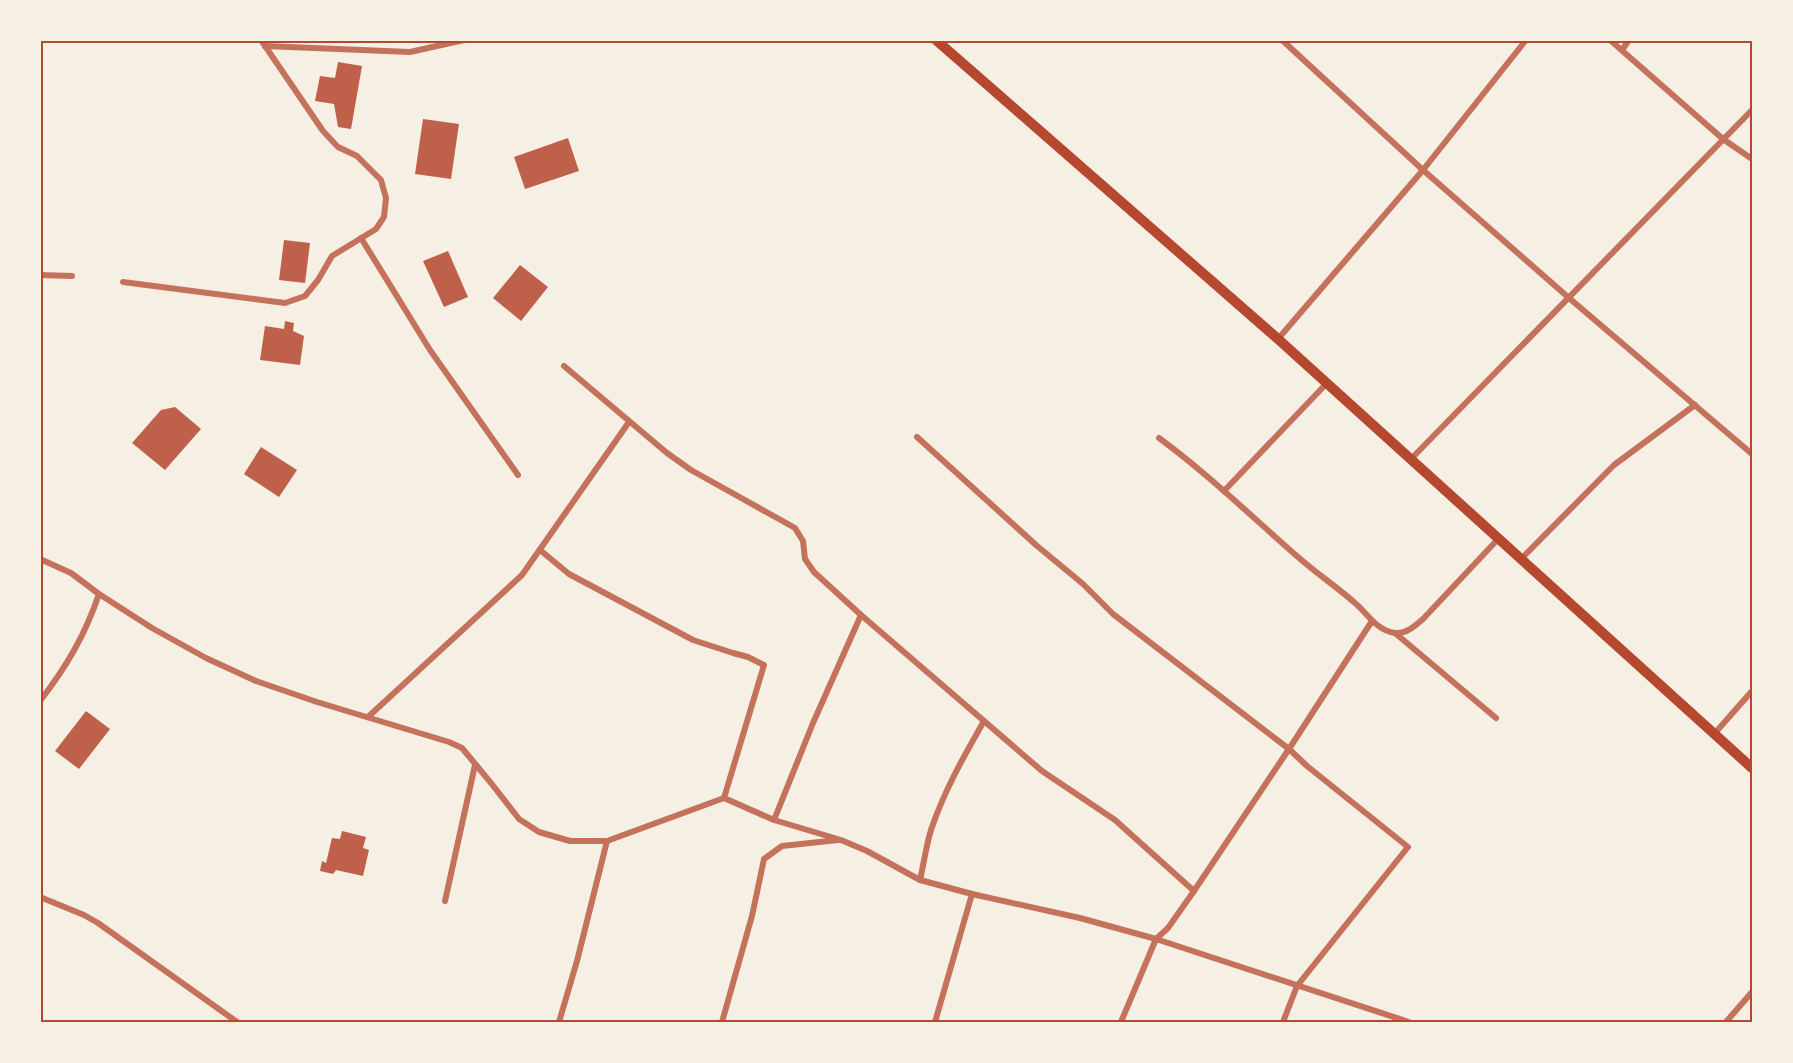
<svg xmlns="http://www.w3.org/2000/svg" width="1793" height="1063" viewBox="0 0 1793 1063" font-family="Barlow,sans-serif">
	<rect width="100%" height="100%" fill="#f6efe4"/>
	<g fill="#bf614a">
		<path d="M338,62L362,66L351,129L338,127L334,104L315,101L320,76L335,78Z"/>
		<path d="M423,119L459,124L451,179L415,174Z"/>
		<path d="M568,138L579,171L525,189L514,157Z"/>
		<path d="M284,240L310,243L305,283L279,280Z"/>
		<path d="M448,251L468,297L444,307L423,261Z"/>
		<path d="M520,265L548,287L521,321L493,298Z"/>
		<path d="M285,321L294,323L293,331L304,336L300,365L260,360L265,326L284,329Z"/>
		<path d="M175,407L201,429L165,470L132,443L161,410Z"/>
		<path d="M261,447L297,470L279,497L244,474Z"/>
		<path d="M86,711L110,729L79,769L55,751Z"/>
		<path d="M342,831L366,837L363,848L369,850L363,876L336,870L333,874L320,871L322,861L326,863L332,838L340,839Z"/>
	</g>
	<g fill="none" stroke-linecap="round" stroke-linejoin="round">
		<g stroke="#c5725c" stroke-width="6">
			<path d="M1282,40L1423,170L1569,298L1752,454"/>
			<path d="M1610,40L1723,139L1752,159"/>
			<path d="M265,46L410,52L464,40"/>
			<path d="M1622,50L1629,40"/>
			<path d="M361,238L430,350L518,475"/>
			<path d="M40,275L72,276"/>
			<path d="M123,282L285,303L305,296L318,280L332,256L376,229L384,217L386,198L381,180L357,156L338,147L323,131L261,40"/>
			<path d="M1278,339L1423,170L1526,40"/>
			<path d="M564,366L667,453L691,470L795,528L803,541L805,559L814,572L861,615L1042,771L1115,820L1194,891"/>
			<path d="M917,437L1036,545L1083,584L1113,614L1289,749L1307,766L1408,847L1297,986L1283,1022"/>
			<path d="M1159,438C1208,474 1252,517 1298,557C1316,573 1337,587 1355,603C1367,613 1377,631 1395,633C1406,634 1415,626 1423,619L1499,538"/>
			<path d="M1411,459L1752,110"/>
			<path d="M1224,491L1327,383"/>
			<path d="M540,550L569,574L693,640L733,653L748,657L764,665L724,798"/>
			<path d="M1522,558L1614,465L1695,405"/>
			<path d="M40,559L71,573L99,594L152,628L206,658L256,681L317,702L449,742L462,748L491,783L519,819L539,832L570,841H607L724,798L774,820L841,840L867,851L920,880L972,894L1080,918L1156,939L1409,1022"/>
			<path d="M1395,633L1496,718"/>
			<path d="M40,701C67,666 85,635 99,594"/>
			<path d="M368,717L522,575L629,422"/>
			<path d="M1715,733L1752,691"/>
			<path d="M774,820L813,723L861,615"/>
			<path d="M920,880C924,863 926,846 931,830C944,791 964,756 984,721"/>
			<path d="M40,897L84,915L98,923L237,1022"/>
			<path d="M445,901L475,765"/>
			<path d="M559,1022L577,961L607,841"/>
			<path d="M722,1022L752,916L764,859L782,846L838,840"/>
			<path d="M935,1022L972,894"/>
			<path d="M1121,1022L1156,939L1168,928L1194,891L1289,749L1372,621"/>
			<path d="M1726,1022L1752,992"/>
		</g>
		<path stroke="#b5482f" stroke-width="10" d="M936,40L1278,339L1752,768"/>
	</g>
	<rect width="1793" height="1063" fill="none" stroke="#f6efe4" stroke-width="84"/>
	<rect x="42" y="42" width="1709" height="979" fill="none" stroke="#b5482f" stroke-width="2"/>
</svg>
